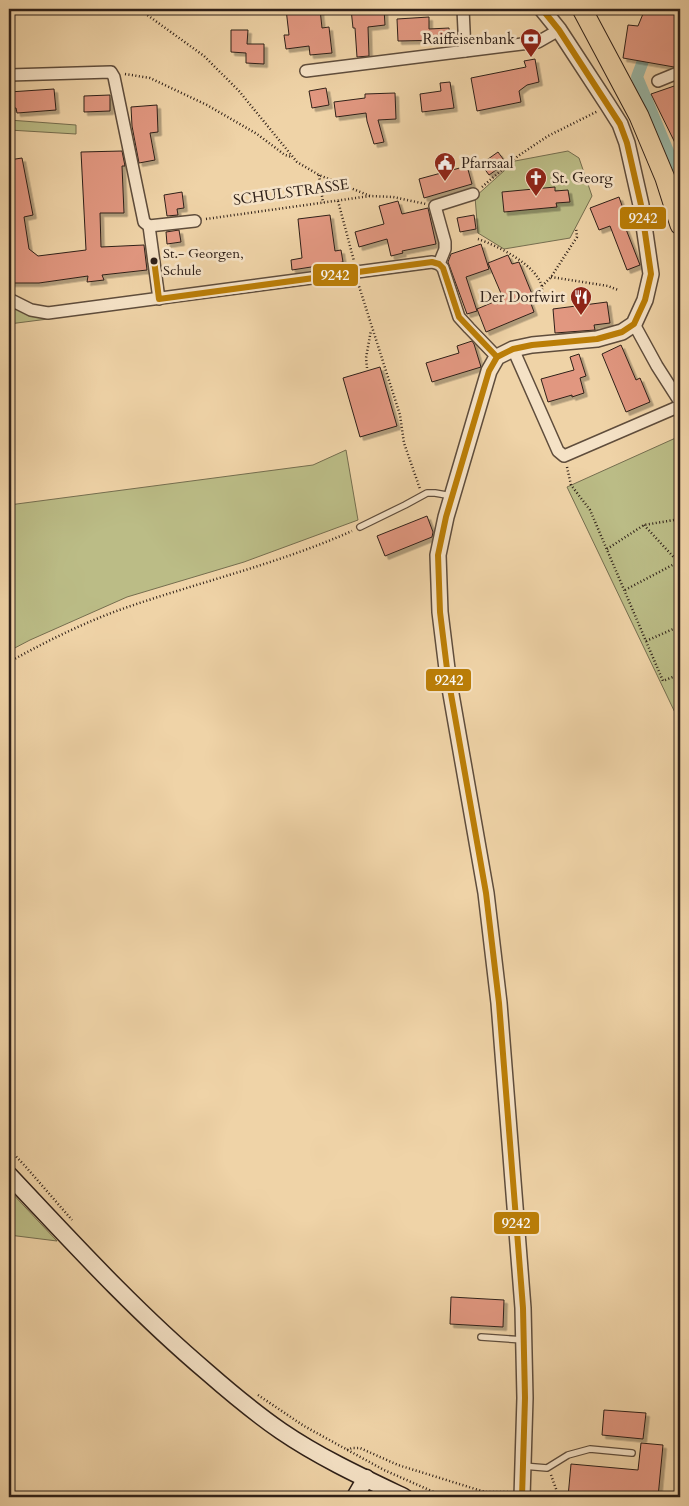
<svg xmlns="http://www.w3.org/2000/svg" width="689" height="1506" viewBox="0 0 689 1506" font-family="Cardo,serif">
	<defs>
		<filter id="shadow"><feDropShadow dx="3.5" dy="3.5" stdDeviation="0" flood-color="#0004"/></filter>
	</defs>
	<rect width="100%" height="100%" fill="#efd3a7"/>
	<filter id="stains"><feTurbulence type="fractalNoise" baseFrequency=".004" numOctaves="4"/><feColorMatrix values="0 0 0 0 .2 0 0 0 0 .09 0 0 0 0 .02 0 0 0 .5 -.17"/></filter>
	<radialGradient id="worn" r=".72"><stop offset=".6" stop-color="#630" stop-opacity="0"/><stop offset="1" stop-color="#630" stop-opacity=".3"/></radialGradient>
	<g fill="#bbbc86" stroke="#756e4f">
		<path d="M9,120L76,125V134L9,130Z"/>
		<path d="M568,151L579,158L592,196L570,238L504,249L478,233L475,197L515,161Z"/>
		<path d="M9,302L48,319L9,324Z"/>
		<path d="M680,436V723L567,487Z"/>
		<path d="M346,450L358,520L244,562L127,597L30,640L9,651V505L313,465Z"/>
		<path d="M9,1190L57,1241L9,1235Z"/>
	</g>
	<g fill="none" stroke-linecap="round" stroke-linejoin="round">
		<path stroke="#9ab8a8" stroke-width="12" d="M643,61L637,77L680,180"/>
	</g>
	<g fill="#e19780" stroke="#2f2018" filter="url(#shadow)">
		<path d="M286,9H320L322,28L329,27L332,53L310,55L309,46L286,49L284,35H289Z"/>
		<path d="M351,9H384L385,25L368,27L369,56L357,57L355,28H353Z"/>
		<path d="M645,9H680L679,65L674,67L623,58L628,25L638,26Z"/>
		<path d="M429,17V29L449,28L450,40L398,41L397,19Z"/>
		<path d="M231,30H248L247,44H264V64L246,63V53L231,52Z"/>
		<path d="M535,59L539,82L527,85L519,91L521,102L477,111L471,78L526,67L524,61Z"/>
		<path d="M450,82L454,108L422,112L420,94L441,91L440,83Z"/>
		<path d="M680,84V153L651,94Z"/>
		<path d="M326,88L329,105L312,108L309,91Z"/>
		<path d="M54,89L56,110L17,113L16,108H9V92Z"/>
		<path d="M395,93L396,119L378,120L384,142L374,144L367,121L366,113L336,117L334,102L365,98V94Z"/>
		<path d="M110,95V111L84,112V96Z"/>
		<path d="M157,105L158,132L150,133L155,160L139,163L132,126L131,107Z"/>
		<path d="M122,151L125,166H122L124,213H100L101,247L144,245L147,270L102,275L104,280L87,282L88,276L39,283H9V160L22,158L33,215L24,217L29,249L38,256L86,250L81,152Z"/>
		<path d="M498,152L506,163L489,175L481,164Z"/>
		<path d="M467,166L472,184L424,198L419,179Z"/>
		<path d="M555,187V191L568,190L570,202L556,203L557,207L504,212L502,192Z"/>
		<path d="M182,192L184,208L177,209L178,215L167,216L164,195Z"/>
		<path d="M619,197L626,217L622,219L640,265L627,270L610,226L599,230L590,208Z"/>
		<path d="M398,201L402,214L428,208L436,244L402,251L403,253L391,256L387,239L359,247L355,232L384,224L379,206Z"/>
		<path d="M330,215L335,251L341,250L343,262L292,270L291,260L302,258L298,219Z"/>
		<path d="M474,215L476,229L460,232L457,218Z"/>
		<path d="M179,230L181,242L167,244L166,232Z"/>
		<path d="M481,244L489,269L466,277L477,311L467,314L448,262L451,254Z"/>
		<path d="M508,255L512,264L519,262L534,299L530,301L534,312L486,332L477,309L503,298L488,263Z"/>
		<path d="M607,302L610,323L594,325L595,330L555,333L553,309Z"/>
		<path d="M472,341L474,344L481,367L432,382L426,363L459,353L457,346Z"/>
		<path d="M621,345L636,380L640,378L650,402L626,412L602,354Z"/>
		<path d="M579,354L586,376L580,378L584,393L572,397V395L548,402L541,379L574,370L570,357Z"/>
		<path d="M380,367L397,426L360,437L343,378Z"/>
		<path d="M427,516L433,532L432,537L385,556L377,536Z"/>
		<path d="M451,1297L504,1300L503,1327L450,1324Z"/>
		<path d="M604,1410L646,1413L643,1439L602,1435Z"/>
		<path d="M641,1443L663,1445L658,1497H568L571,1464L638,1470Z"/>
	</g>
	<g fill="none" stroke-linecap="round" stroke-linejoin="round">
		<g stroke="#5f4d3c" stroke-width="8">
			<g id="service">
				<path d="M360,527L405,505L427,493H435L452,496"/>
				<path d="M481,1337L524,1340"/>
				<path d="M523,1466L547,1468L568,1455L590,1449L632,1453"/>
			</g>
		</g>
		<g stroke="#5f4d3c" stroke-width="14">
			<g id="minor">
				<path d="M463,9L465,51"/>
				<path d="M306,71L538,42L559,30"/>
				<path d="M9,75L111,72L114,77L144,222L149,226L159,299"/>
				<path d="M658,81L680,72"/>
				<path d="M149,226L195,221"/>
				<path d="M439,264L445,249V242L435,206L473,194"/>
				<path d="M9,299L31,310L48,313L432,262L439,264L443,268L459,317L469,328L497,357"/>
				<path d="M634,324L657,366L680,402"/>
				<path d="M513,349L558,451L564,456L680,406"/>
			</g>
		</g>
		<g stroke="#5f4d3c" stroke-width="18">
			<path id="tertiary" d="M522,1497L525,1398L523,1308L499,1003L486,893L448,677L440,612L438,555L446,517L461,466L489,371L497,357L513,349L532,345L597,339L622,332L634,324L645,300L651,274L641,205L627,143L620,124L608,105L559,30L542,9"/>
		</g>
		<g stroke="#2f2018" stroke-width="19">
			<g id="secondary">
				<path d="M9,1175C73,1243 136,1312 207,1372C231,1393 255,1413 281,1431C319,1457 362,1477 404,1497"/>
				<path d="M355,1497L366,1478"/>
			</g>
		</g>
		<g stroke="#2f2018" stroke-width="21">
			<path id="primary" d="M582,9L639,116L665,178L680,225"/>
		</g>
		<g stroke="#2f2018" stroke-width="2.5" stroke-dasharray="1 2.5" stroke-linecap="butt">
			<path d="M139,9L204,56L239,91L297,162L319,175L370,196"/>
			<path d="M125,74L150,78L207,105L257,134L285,155L292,157"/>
			<path d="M319,175L323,203"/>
			<path d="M482,187L518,156L548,136L598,111"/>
			<path d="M338,201L354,261"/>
			<path d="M206,219L370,196L393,197L426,204"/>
			<path d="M478,239C498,246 537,265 542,287C542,291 542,295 542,299"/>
			<path d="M551,277L608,286L618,290"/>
			<path d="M358,283L400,415L404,443L420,489"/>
			<path d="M542,286L551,277L577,237L576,228"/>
			<path d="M367,368L366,358L371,330"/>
			<path d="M567,467L571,485L590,510L663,681L680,674"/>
			<path d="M644,525L680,564"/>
			<path d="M607,549L644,525L680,519"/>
			<path d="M625,590L680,561"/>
			<path d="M646,641L680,626"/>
			<path d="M9,662C45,642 83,623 122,609C199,582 278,564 352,531"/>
			<path d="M9,1149L26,1167L72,1220"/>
			<path d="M258,1395L304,1426L384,1470L445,1497"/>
			<path d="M347,1450L352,1448H360L398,1465L485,1492H510"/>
			<path d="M551,1475L559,1497"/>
		</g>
		<use href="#service" stroke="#f5e2c6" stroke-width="5.5"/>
		<use href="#minor" stroke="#f5e2c6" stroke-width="11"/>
		<use href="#tertiary" stroke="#f5e2c6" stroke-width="15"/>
		<use href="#secondary" stroke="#f5e2c6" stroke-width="16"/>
		<use href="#primary" stroke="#efd3a7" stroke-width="19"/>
		<g stroke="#f5e2c6" stroke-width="10">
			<g id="bus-1">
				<path d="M154,260L159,299L432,262L439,264L443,268L459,317L497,357"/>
				<path d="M522,1497L525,1398L523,1308L499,1003L486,893L448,677L440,612L438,555L446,517L489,371L497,357L513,349L532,345L597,339L622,332L634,324L645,300L651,274L641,205L627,143L620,124L559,30L542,9"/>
			</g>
		</g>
		<use href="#bus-1" stroke="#bb7e07" stroke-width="6"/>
	</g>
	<defs>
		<g id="bank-pin" transform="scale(1.125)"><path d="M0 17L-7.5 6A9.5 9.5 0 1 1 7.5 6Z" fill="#8f2418" stroke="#f5e2c6"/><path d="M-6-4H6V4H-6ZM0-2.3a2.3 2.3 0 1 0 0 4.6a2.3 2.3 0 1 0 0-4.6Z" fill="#fff"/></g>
		<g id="civic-pin" transform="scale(1.125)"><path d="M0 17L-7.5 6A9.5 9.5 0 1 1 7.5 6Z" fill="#8f2418" stroke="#f5e2c6"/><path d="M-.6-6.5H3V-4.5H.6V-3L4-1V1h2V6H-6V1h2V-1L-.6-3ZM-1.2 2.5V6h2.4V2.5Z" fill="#fff"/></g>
		<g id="church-pin" transform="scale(1.125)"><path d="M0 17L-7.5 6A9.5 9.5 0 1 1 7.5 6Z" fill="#8f2418" stroke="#f5e2c6"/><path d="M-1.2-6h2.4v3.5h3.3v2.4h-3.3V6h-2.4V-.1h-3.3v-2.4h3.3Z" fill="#fff"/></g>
		<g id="restaurant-pin" transform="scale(1.125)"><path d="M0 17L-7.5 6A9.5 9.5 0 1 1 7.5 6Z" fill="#8f2418" stroke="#f5e2c6"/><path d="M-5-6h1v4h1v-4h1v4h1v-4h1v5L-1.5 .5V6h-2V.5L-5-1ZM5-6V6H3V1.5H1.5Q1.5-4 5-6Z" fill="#fff"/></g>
	</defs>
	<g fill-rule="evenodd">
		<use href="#bank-pin" x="531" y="39"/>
		<use href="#civic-pin" x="445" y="163"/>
		<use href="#church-pin" x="536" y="178"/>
		<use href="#restaurant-pin" x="581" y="297"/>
	</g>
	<circle fill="#2f2018" stroke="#f5e2c6" stroke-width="2" cx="154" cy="261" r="4.5"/>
	<g text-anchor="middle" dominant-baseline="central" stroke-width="5" stroke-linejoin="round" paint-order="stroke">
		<g font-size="14" fill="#2f2018" stroke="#f5e2c6" text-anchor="start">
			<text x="163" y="253">St.- Georgen,<tspan x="163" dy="17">Schule</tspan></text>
		</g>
		<g font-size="15" fill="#2f2018" stroke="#f5e2c6" text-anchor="end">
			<text x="515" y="39">Raiffeisenbank</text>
			<text x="461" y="163" text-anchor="start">Pfarrsaal</text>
			<text x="552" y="178" text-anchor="start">St. Georg</text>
			<text x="565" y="297">Der Dorfwirt</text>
		</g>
		<g font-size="15" fill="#2f2018" stroke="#f5e2c6">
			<text transform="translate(291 192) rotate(-8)">SCHULSTRASSE</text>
		</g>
	</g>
	<g stroke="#f5e2c6" stroke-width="2">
		<rect x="619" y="206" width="48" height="24" rx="5" fill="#bb7e07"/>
		<rect x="312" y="263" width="47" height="24" rx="5" fill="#bb7e07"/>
		<rect x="425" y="668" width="47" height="24" rx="5" fill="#bb7e07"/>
		<rect x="493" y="1211" width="47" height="24" rx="5" fill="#bb7e07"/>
	</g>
	<g font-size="14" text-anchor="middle" font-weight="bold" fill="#fff">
		<text x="643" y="223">9242</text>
		<text x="335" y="280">9242</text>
		<text x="449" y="685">9242</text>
		<text x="516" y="1228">9242</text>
	</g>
	<rect width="689" height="1506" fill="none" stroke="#efd3a7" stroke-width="30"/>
	<rect x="10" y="10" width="669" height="1486" fill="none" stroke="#2f2018" stroke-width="2.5"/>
	<rect x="15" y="15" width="659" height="1476" fill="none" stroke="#2f2018"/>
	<rect width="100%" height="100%" filter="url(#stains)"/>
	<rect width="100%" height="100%" fill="url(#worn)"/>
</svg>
